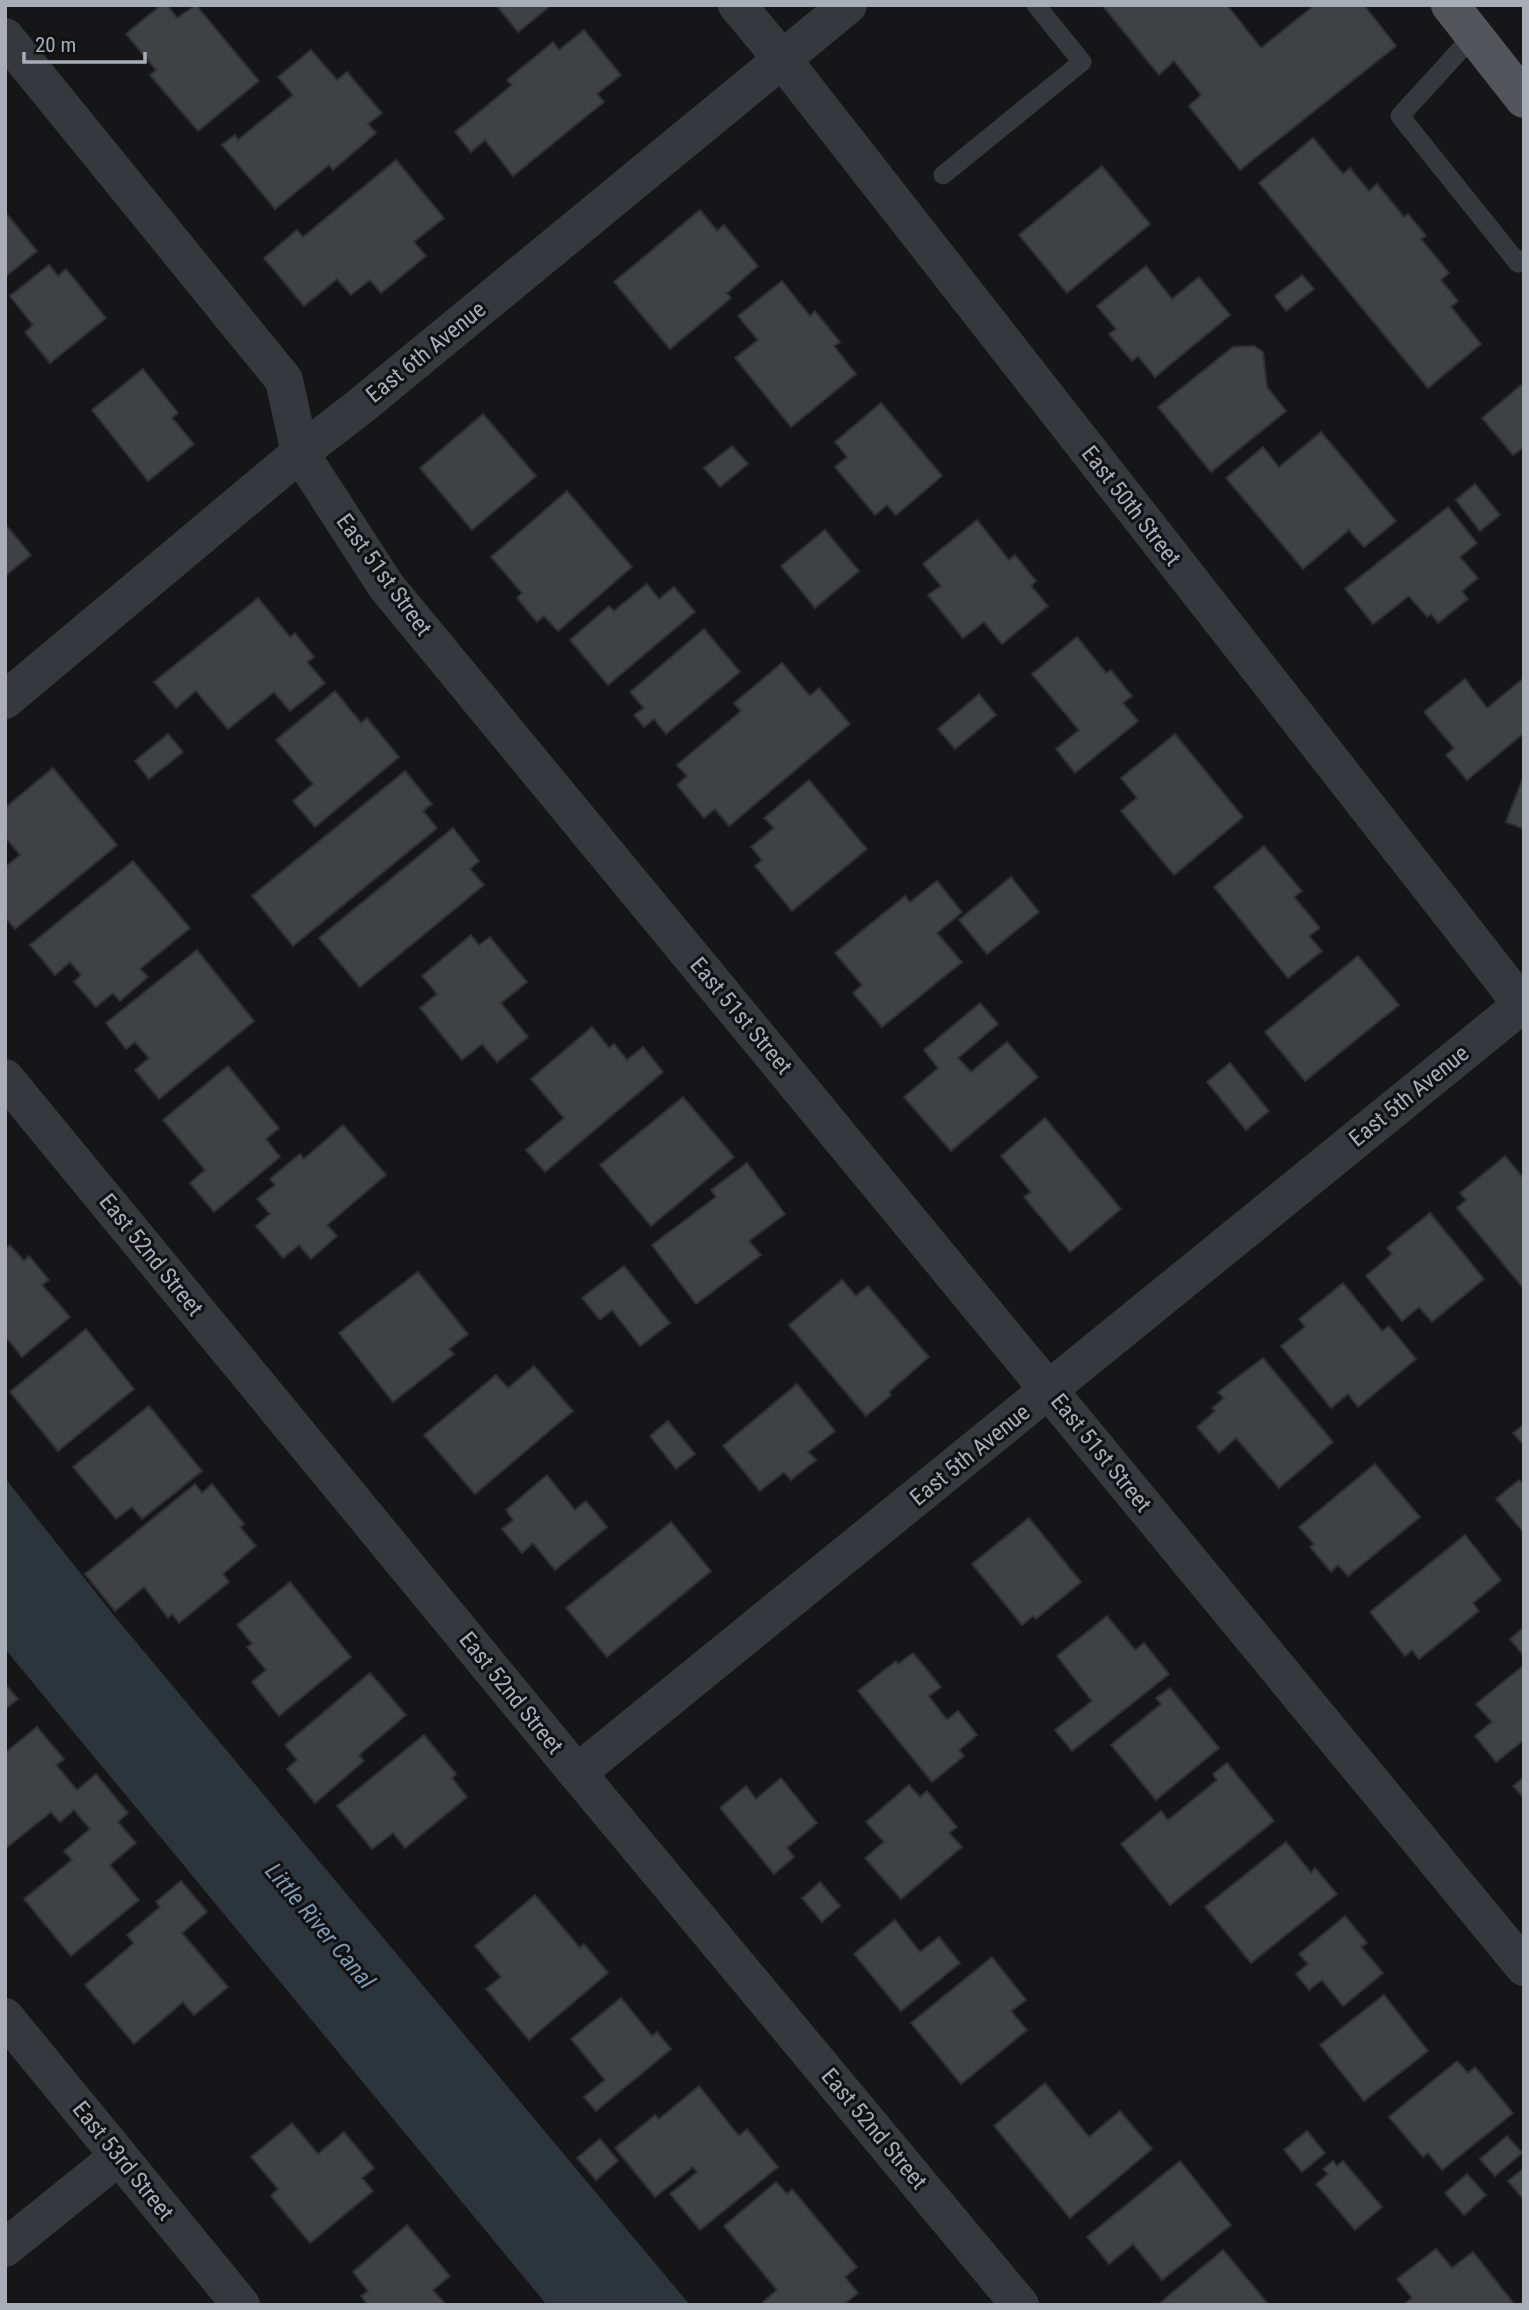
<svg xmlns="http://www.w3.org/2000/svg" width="1529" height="2310" viewBox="0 0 1529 2310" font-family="'Roboto Condensed',sans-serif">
	<rect width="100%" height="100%" fill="#161618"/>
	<path fill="#2c353c" d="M5,1478L116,1618L690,2305H547L5,1649Z"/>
	<g fill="#404145" stroke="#303034" stroke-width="2">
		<path d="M161,5H167L177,18L196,5L259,81L198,131L150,75L156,70L126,34Z"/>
		<path d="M496,5H548L549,7L518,32Z"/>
		<path d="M1102,5H1227L1261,48L1315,5H1364L1396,46L1240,170L1189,106L1201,95L1174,61L1159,75Z"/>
		<path d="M584,30L621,75L597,94L604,102L513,176L485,140L471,152L455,132L512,85L507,80L553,42L559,50Z"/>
		<path d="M311,50L337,80L347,72L382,113L368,124L376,133L333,170L329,165L275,209L222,145L235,135L238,140L293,95L278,77Z"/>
		<path d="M1313,138L1343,174L1350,168L1369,191L1377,184L1404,217L1408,214L1426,236L1421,239L1449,273L1441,280L1458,301L1451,307L1481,344L1428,388L1259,183Z"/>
		<path d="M396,160L444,218L414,242L426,256L381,293L370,280L351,295L337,279L304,306L264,258L297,230L303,237Z"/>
		<path d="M1102,166L1150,224L1067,293L1019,235Z"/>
		<path d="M700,210L717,231L724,225L758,266L727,293L731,298L670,349L614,282Z"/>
		<path d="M5,212L37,251L5,277Z"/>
		<path d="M49,265L58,276L66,269L106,318L50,363L25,332L33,325L10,296Z"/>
		<path d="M1146,266L1172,299L1199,277L1230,315L1155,377L1138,356L1132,361L1109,334L1116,329L1097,306Z"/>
		<path d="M1302,275L1314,289L1286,311L1275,296Z"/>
		<path d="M782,281L810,316L815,311L840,342L834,346L856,374L791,427L735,358L758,340L738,316Z"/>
		<path d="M1254,346L1263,352L1267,387L1286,411L1211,472L1158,407L1233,347Z"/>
		<path d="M143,369L178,413L172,418L194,444L148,481L92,410Z"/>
		<path d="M1521,385L1524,388V447L1513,455L1482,418Z"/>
		<path d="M881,403L942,476L896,515L887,505L875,515L835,467L847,457L835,442Z"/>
		<path d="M483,414L536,476L472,530L420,468Z"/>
		<path d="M1321,432L1396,521L1364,547L1349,530L1303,569L1226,478L1263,447L1279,467Z"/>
		<path d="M732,446L748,464L720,487L704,468Z"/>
		<path d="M1475,484L1500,515L1480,531L1456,500Z"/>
		<path d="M567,491L632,567L558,631L544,616L537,622L517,598L522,593L491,557Z"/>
		<path d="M1448,507L1477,543L1460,557L1478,578L1462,591L1468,599L1438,623L1431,614L1427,617L1409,596L1373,624L1345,589Z"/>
		<path d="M977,520L1009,560L1015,555L1036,581L1031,586L1048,606L1002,644L984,622L963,638L928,595L941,586L923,564Z"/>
		<path d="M5,524L31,555L5,576Z"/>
		<path d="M825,530L859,571L815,608L781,566Z"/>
		<path d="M647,584L659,599L674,587L695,612L608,685L570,640L609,606L614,611Z"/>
		<path d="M258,598L290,637L295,633L314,657L307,662L325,683L290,711L274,692L228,729L196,691L176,708L154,682Z"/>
		<path d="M704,629L740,672L666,734L654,719L644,727L634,715L644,708L630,692Z"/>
		<path d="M1077,637L1106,673L1111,670L1132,696L1123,703L1138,721L1075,773L1056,749L1079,730L1032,674Z"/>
		<path d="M782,663L810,696L819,688L850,724L729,826L715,809L704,818L677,785L687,776L677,765L741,711L734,703Z"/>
		<path d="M1524,678V733L1467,780L1446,755L1454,748L1424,712L1465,679L1487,708Z"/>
		<path d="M335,691L361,723L367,718L399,757L315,827L293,801L313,784L276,740Z"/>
		<path d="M979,694L996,715L955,749L938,729Z"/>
		<path d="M168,734L183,752L149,779L135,761Z"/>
		<path d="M1175,734L1243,817L1174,875L1121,811L1137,798L1121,778Z"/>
		<path d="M53,768L117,845L15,929L5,917V867L20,855L5,837V808Z"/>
		<path d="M405,771L432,804L423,811L437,828L293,946L252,896Z"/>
		<path d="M1524,775V829L1506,822Z"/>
		<path d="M809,780L867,849L792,911L755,866L762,860L751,847L774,828L764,818Z"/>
		<path d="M453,828L479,861L470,869L484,885L360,987L319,938Z"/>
		<path d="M1264,846L1302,891L1294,897L1320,928L1309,936L1322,951L1288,978L1214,887Z"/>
		<path d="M133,861L190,928L140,969L148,977L120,1001L113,993L96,1007L74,982L81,975L70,962L55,975L30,945Z"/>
		<path d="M1011,877L1039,912L987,954L959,920Z"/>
		<path d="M937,881L962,912L937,933L962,962L882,1027L853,993L862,985L835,953L905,896L910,902Z"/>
		<path d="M471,935L479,945L490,937L527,982L501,1003L528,1037L497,1062L482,1044L462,1060L420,1008L437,994L422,976Z"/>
		<path d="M197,950L254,1021L159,1099L135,1070L149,1058L135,1042L126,1049L106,1023Z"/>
		<path d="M1358,956L1399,1005L1305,1081L1265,1032Z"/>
		<path d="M980,1003L998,1024L958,1058L971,1072L1007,1042L1038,1077L951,1151L904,1097L938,1068L924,1050Z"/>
		<path d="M592,1027L609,1048L614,1044L627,1060L643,1047L663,1072L545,1172L526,1150L564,1118L531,1079Z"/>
		<path d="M1230,1063L1269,1111L1246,1130L1207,1082Z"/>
		<path d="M228,1066L279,1128L266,1139L280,1157L214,1212L190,1183L205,1170L163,1120Z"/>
		<path d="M683,1097L734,1157L651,1226L600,1165Z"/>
		<path d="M1045,1118L1121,1209L1070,1252L1024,1197L1031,1192L1001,1156Z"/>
		<path d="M343,1125L386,1175L327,1225L337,1236L311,1259L299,1245L283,1258L256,1226L270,1214L257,1199L275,1185L270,1179L300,1154L304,1159Z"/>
		<path d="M1505,1156L1524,1179V1289L1457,1208L1466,1200L1460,1193Z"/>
		<path d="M747,1163L785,1214L749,1241L761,1255L696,1304L652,1245L716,1197L711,1190Z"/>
		<path d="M1430,1213L1484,1279L1432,1322L1419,1307L1402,1321L1366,1276L1392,1254L1387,1248Z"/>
		<path d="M10,1245L24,1261L29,1256L49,1280L42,1285L70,1317L22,1357L5,1336V1249Z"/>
		<path d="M624,1266L670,1323L640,1346L612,1310L600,1320L582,1298Z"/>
		<path d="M418,1272L468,1334L449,1349L454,1354L393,1402L339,1333Z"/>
		<path d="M842,1280L856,1296L868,1286L929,1357L889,1392L891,1395L866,1416L789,1325Z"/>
		<path d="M1343,1283L1382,1331L1389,1326L1416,1359L1358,1407L1348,1394L1331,1408L1281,1346L1305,1327L1299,1319Z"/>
		<path d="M86,1329L134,1389L58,1451L10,1392Z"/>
		<path d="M1263,1358L1333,1442L1279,1488L1236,1438L1219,1453L1197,1427L1215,1411L1212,1408L1224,1398L1218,1392Z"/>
		<path d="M534,1366L573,1411L475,1494L424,1435L496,1375L508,1388Z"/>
		<path d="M797,1384L835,1431L808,1452L816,1460L791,1480L784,1472L760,1491L723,1446Z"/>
		<path d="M149,1406L202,1471L142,1519L132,1507L116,1519L73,1467Z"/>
		<path d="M668,1421L695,1454L676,1469L650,1436Z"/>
		<path d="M1524,1424V1445L1513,1433Z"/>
		<path d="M1375,1464L1420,1517L1348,1576L1338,1565L1331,1572L1310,1547L1314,1544L1299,1527Z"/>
		<path d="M547,1475L575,1510L586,1501L607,1527L555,1570L533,1543L522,1553L502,1529L513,1520L506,1510Z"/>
		<path d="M1519,1480L1524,1485V1533L1496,1499Z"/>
		<path d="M195,1484L202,1493L212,1484L244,1524L240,1527L256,1546L223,1574L229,1582L179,1623L172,1614L168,1618L144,1587L115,1611L85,1574Z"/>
		<path d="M1029,1518L1081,1582L1036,1619L1033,1616L1022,1625L972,1564Z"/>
		<path d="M671,1522L711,1571L607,1657L566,1608Z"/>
		<path d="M1465,1535L1501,1580L1473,1603L1479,1611L1419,1659L1412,1650L1405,1656L1370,1612Z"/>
		<path d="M290,1582L351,1657L279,1716L252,1682L266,1670L247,1647L252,1644L237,1625Z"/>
		<path d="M1107,1616L1135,1650L1144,1643L1169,1674L1072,1751L1055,1730L1092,1701L1057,1656Z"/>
		<path d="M1524,1627V1656L1510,1639Z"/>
		<path d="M913,1653L941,1687L929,1696L947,1720L958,1711L977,1735L959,1750L964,1756L932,1782L858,1691L896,1661L898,1664Z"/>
		<path d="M1524,1665V1740L1496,1762L1475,1736L1492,1722L1476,1704Z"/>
		<path d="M370,1673L406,1715L359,1755L364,1761L315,1803L287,1769L297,1760L285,1745Z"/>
		<path d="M5,1684L18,1699L5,1709Z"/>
		<path d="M1170,1688L1219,1748L1156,1800L1111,1745L1161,1704L1156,1698Z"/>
		<path d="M37,1727L64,1759L56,1765L77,1790L96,1774L128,1813L118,1822L136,1843L110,1865L139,1900L71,1956L24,1899L72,1860L64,1851L90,1829L74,1810L60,1822L51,1812L5,1849V1753Z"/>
		<path d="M424,1735L456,1774L452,1778L467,1797L405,1848L393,1833L372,1849L337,1806Z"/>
		<path d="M1227,1763L1274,1821L1170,1905L1121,1844L1161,1811L1168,1820L1217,1780L1213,1774Z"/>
		<path d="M1524,1777V1798L1513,1786Z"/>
		<path d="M781,1778L817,1823L787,1848L794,1857L774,1874L720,1808L746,1786L756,1799Z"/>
		<path d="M909,1785L920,1797L927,1791L957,1827L949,1833L962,1847L901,1899L865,1858L884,1842L866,1822Z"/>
		<path d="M1286,1842L1311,1873L1315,1868L1337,1894L1251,1963L1205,1907Z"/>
		<path d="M181,1881L207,1912L182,1933L228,1987L194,2015L183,2002L134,2044L85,1985L134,1943L127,1935L160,1907L156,1902Z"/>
		<path d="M820,1882L840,1906L822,1922L802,1898Z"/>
		<path d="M535,1895L580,1948L584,1944L608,1973L529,2040L486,1989L501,1977L475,1946Z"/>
		<path d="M1345,1916L1367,1943L1361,1947L1383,1973L1343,2006L1322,1980L1309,1990L1296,1974L1308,1964L1299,1954Z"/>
		<path d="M895,1920L920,1952L939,1937L960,1963L901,2011L854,1954Z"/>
		<path d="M992,1957L1026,2000L1011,2011L1027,2030L961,2084L911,2023Z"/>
		<path d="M1384,1995L1428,2051L1364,2101L1320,2045Z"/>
		<path d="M621,1998L652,2036L657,2032L671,2049L596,2111L584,2097L605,2080L571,2039Z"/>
		<path d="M1457,2061L1468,2073L1475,2067L1513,2113L1442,2170L1428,2153L1423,2157L1389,2117Z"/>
		<path d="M1045,2083L1089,2137L1120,2111L1152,2149L1070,2218L994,2126Z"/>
		<path d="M699,2086L739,2136L747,2129L778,2167L700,2230L670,2194L697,2172L693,2167L655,2197L615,2148L655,2115L659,2119Z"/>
		<path d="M292,2123L318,2154L344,2132L374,2168L362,2178L373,2191L310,2243L271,2196L278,2189L251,2157Z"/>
		<path d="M1307,2131L1325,2153L1302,2172L1284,2150Z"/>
		<path d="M1507,2136L1522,2153L1495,2176L1480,2159Z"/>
		<path d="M600,2139L618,2161L596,2180L577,2158Z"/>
		<path d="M1180,2161L1231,2225L1162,2280L1133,2244L1109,2264L1087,2237Z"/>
		<path d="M1333,2161L1337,2166L1343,2161L1382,2207L1355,2230L1316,2184L1328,2174L1323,2169Z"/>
		<path d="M1524,2168V2200L1508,2181Z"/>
		<path d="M1467,2174L1486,2195L1464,2215L1445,2193Z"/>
		<path d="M776,2182L787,2194L792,2189L857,2267L845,2277L858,2293L843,2305H766L763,2302L777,2290L724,2226Z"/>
		<path d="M407,2225L450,2276L433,2290L446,2305H368L361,2296L368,2291L353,2272Z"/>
		<path d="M1436,2249L1452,2268L1473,2252L1515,2305H1403L1412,2298L1397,2279Z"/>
		<path d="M1223,2250L1269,2305H1161L1160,2303Z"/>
	</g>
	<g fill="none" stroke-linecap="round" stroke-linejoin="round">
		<g stroke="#37383d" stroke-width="19">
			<path d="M1473,36L1400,116L1518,263L1524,259"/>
			<path d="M943,175L1082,62L1036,5"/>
		</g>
		<g stroke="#37383d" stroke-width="38">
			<path d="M737,5L782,59L1524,1007"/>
			<path d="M5,37L284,380L300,453L386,586L1524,1967"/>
			<path d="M5,700L300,453L362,405L848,5"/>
			<path d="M5,1078L577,1773L1020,2305"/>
			<path d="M577,1773L1524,1003"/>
			<path d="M5,2017L241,2305"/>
			<path d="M5,2248L119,2156"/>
		</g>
		<path stroke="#53555c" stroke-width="38" d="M1450,5L1524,99"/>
	</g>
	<g text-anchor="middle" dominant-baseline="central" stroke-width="6" stroke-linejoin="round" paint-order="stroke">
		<g font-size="23" fill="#a8adb8" stroke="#111113">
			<text transform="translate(426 352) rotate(-39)">East 6th Avenue</text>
			<text transform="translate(1131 506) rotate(52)">East 50th Street</text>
			<text transform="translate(384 575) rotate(54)">East 51st Street</text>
			<text transform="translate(741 1016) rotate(50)">East 51st Street</text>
			<text transform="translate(1409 1096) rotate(-39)">East 5th Avenue</text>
			<text transform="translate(151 1255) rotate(51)">East 52nd Street</text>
			<text transform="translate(1101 1453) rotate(51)">East 51st Street</text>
			<text transform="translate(970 1455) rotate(-39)">East 5th Avenue</text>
			<text transform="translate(511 1693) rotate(51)">East 52nd Street</text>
			<text transform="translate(874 2129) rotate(50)">East 52nd Street</text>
			<text transform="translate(123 2161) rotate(51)">East 53rd Street</text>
		</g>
		<g font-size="24" font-style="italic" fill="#7f9bb3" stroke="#111113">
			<text transform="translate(320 1926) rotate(50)">Little River Canal</text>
		</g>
	</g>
	<rect width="1529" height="2310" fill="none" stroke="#a8adb8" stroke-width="14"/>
	<path d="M24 52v10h121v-10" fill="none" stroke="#a8adb8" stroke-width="3.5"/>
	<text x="35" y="52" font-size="21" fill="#a8adb8" stroke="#111113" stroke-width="5" paint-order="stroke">20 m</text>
</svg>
